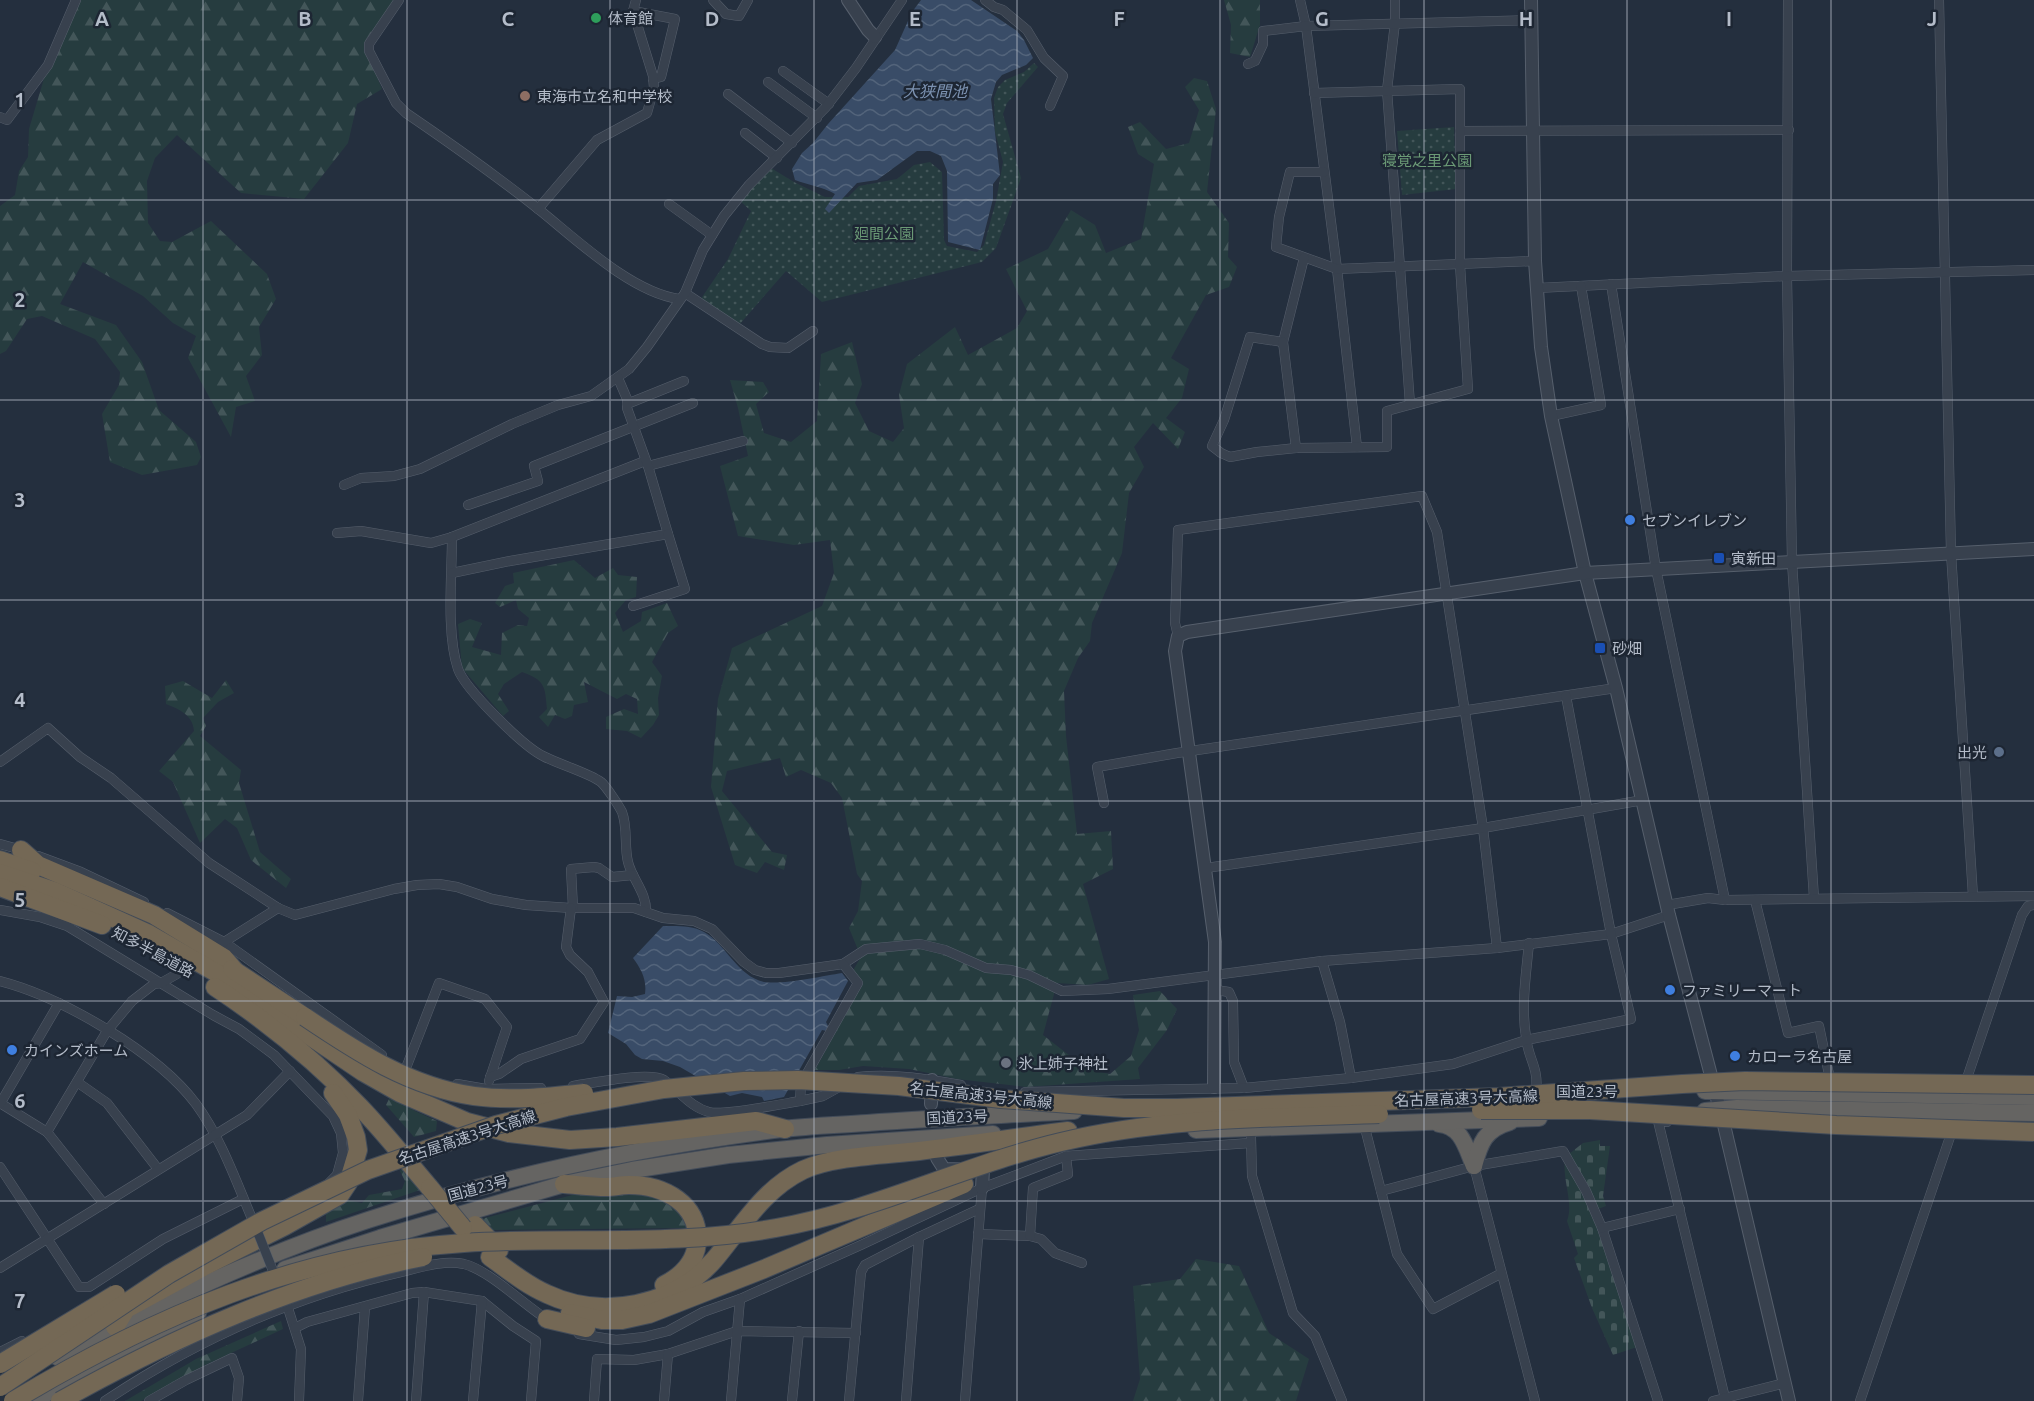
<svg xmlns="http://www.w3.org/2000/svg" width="2034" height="1401" viewBox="0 0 2034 1401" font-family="Ubuntu,'Noto Sans JP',sans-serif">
	<defs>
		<pattern id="grass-dots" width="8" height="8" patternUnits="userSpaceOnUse" patternTransform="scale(1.5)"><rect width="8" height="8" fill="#263c3f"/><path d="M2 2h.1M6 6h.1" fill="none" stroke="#435659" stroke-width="1.8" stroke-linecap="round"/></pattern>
		<pattern id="forest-firs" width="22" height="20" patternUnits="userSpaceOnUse" patternTransform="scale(1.5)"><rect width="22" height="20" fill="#263c3f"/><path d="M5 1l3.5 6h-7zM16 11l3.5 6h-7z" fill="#435659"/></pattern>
		<pattern id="cemetery-stones" width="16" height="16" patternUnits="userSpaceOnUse" patternTransform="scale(1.5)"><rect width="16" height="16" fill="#263c3f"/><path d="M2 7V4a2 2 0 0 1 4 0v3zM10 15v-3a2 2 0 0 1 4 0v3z" fill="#435659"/></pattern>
		<pattern id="water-waves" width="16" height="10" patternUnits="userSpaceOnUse" patternTransform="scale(1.5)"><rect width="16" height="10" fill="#394c67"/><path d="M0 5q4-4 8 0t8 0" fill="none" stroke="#53647b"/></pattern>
	</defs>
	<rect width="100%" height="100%" fill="#242f3e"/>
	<g fill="url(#grass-dots)">
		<path d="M1034,63L1038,67L1007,103L1003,114L1021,178L996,248L982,262L822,302L786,271L739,325L698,303L728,259L751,211L739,200L771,168L794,182L825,197H848L859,186L897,179L914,165L930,162L942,172L944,240L947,246L977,252L984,245L996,201L1003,162L995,132L994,98L998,87L1005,80L1024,72Z"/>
		<path d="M1454,127L1456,189L1402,195L1397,131Z"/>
	</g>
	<g fill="url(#forest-firs)">
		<path d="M76,0H396L367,38L364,46L382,89L357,104L348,143L304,199L241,193L177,135L155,158L147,181L148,223L160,241L172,242L211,221L267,274L276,299L259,327L262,355L246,376L255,401L236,407L231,437L188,358L196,336L173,323L143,296L83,262L60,304L116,325L142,362L159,410L196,442L201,457L197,465L142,475L110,462L102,414L119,385L120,372L95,339L42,316L27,319L6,351L0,354V206L15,195L19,171L28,157L29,129L48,65Z"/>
		<path d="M1224,0H1260V25L1250,57L1230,53L1231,25Z"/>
		<path d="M1194,78L1207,81L1216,109L1207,192L1229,223L1228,257L1237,267L1229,287L1206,295L1171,358L1189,369L1182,398L1166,418L1185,432L1178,449L1153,423L1134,447L1144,467L1129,493L1122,553L1092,623L1090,641L1078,658L1064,691L1066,736L1077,834L1111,831L1113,869L1083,884L1109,979L1088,985L1057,983L1043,1035L1087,1069L1110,1074L1131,1056L1139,1030L1133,995L1160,991L1177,1009L1167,1030L1138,1068L1140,1079L1026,1087L957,1079L909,1069L863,1066L839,1070H815L861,985L852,972L861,957L849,928L858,911L862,881L857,874L842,798L831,783L801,770L786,777L780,758L727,771L722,791L772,852L787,855L784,870L765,862L757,873L735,865L711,787L718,699L732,648L822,606L834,573L830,540L794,545L738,536L720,466L748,456L738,408L730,380L763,382L769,392L756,404L764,433L791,442L817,421L821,354L852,342L862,384L855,403L869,431L893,442L904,428L899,395L907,364L955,327L968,355L1017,328L1027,311L1006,269L1048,249L1071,210L1095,225L1106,253L1141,239L1154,164L1138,154L1128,127L1140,122L1166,149L1189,143L1199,110L1185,87Z"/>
		<path d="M574,560L595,578L613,568L618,575L637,577L636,597L626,600L615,613L623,632L641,621L642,612L667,603L678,626L668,633L652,662L662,676L658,698L659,715L653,725L641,738L627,731L606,729V717L624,709L638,714L637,699L626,694L617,699L584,682L588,702L574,705L572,716L565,719L555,715L548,727L539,717L547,709C545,686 545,680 522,672L504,684L498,694L509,711L503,716L462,668L458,624L470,619L482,623L472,647L501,655L502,633L518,625L527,626L529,618L518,609L516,600L500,607L495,603L505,586L514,583L513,573Z"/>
		<path d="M226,680L234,693L218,702L203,718L206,726L200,736L241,770L239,783L260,852L291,879L286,888L251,860L237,828L225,819L200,843L173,782L159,771L194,731C193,715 179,709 166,704L165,686L183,681L212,698Z"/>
		<path d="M391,1095L415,1111L437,1121L436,1131L414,1137L386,1105Z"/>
		<path d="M402,1168L420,1190L326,1222V1214L346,1200L362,1203L369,1195L402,1189L405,1181L400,1171Z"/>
		<path d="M645,1191C667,1199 681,1204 686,1228L489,1230L481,1219L580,1193Z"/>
		<path d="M1196,1259L1239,1266L1269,1333L1309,1359L1296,1401H1133L1140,1379L1133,1286L1180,1279Z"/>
		<path d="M281,1321L283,1329L203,1366L141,1401H125L196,1359Z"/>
	</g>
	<g fill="url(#cemetery-stones)">
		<path d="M1600,1140V1146H1610L1603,1196L1606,1206L1598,1209L1587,1183L1569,1154L1583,1143Z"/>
		<path d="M1565,1159L1584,1192L1599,1230L1637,1347L1613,1355L1592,1308L1574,1258L1578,1254L1567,1221C1574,1203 1562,1180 1565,1159Z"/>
	</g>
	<g fill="url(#water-waves)">
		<path d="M921,0H971L1017,31L1024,40L1033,58L1026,65L1002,75L996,82L991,99L1000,175L993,184V199L980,250L948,242L947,171L941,156L930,151H917L877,180L857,183L829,213L825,209L835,194C823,187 808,185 795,180L792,169L802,153L813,143L828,124L895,50L912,12Z"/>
		<path d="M663,926C676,926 692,925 704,932C726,944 737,976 764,982C782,985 823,976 842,973L848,981L826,1022L829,1028L827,1031L822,1030L784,1097L764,1101L762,1097L742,1093L730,1096L680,1067L663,1061L642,1059L635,1055L626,1044L608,1033L617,996L632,997L645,994C647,979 641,969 633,958Z"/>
	</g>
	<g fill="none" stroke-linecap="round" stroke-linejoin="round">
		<path stroke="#3a4453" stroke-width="9" stroke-dasharray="9 4.5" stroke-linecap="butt" d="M177,974L197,960"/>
		<g stroke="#565f6c" stroke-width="10">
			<g id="minor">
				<path d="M399,0L369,44V51L396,103L406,113C450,143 495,175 537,208C575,238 630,292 679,299"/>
				<path d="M713,0L726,14L739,16L748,0"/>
				<path d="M985,0L994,7L1003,10L1027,30L1044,58L1063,76L1050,106"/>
				<path d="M1300,0L1306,26L1337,269L1357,447"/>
				<path d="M1395,0V23L1387,90L1410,404"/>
				<path d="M1788,0L1787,276L1792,562L1814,898"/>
				<path d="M1939,0L1951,553L1973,896"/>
				<path d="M633,11L675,19L661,77L653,79"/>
				<path d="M1248,64L1255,61L1263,44V31L1306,26L1531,20"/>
				<path d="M783,71L829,104"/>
				<path d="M768,82L817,118"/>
				<path d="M728,94L792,143"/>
				<path d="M0,117L7,120L48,65L76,0"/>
				<path d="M1460,131L1789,130"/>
				<path d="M745,133L777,158"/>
				<path d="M1324,172H1290L1279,217L1276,247L1337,269L1535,261"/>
				<path d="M669,204L712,235"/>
				<path d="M538,209L597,140L647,113L654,88L653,76L633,11L636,0"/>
				<path d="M1304,258L1283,342L1250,337L1224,420L1212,446L1221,453L1230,457L1257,452L1296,448L1387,447V411L1468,389L1460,265V89L1314,93"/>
				<path d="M1611,284L1656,569L1725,900"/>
				<path d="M1537,288L1787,276L2034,270"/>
				<path d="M685,293L762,344L770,347L788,348L813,331"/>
				<path d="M1283,342L1296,448"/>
				<path d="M627,404L684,381"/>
				<path d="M1551,416L1601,405L1581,286"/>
				<path d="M645,461L452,537C452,575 446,633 458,669C465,689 523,746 543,756C558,764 589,773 601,782C606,786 619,806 622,812C628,828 624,846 628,862C632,879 647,893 646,912"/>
				<path d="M648,466L743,441"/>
				<path d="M344,485L361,478L394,476L420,469L512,424L558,405L591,396L629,369L647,347L685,293L703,250L724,216L749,185L826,107L856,68L902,0"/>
				<path d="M468,505L538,481L534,466L693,403"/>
				<path d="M337,533L361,531L431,543L452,537"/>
				<path d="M452,573L510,561L668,534L648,466L627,408V399L618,378"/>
				<path d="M633,606L685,589L668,534"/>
				<path d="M1178,636L1175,623L1178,530L1422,496L1437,532L1483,828L1497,948"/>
				<path d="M0,762L48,728L80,757L111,778L209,863L278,908L295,915L394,889L417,885L439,884L457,887L492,899L526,905L571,908H634L663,918L694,921L712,929L744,962L755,970L766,973H779L843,964L866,949L920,944L945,950L986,968L1011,970L1029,975L1062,991L1108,989L1322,961L1497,948L1611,934L1669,915"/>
				<path d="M1104,803L1097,767L1177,753L1616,688"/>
				<path d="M0,844L22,850"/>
				<path d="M38,856L81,872L144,902"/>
				<path d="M1206,868L1483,828L1643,800"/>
				<path d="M1755,900L1788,1033L1819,1026L1831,1084"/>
				<path d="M1667,905L1708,898L1725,900L2034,896"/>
				<path d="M573,908L571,869L594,867L599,868L612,877L633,875"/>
				<path d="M0,910L40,917L67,926L213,1015L239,1029L274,1055L333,1116L341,1133L343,1153L337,1175L329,1183"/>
				<path d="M167,913L224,942L382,1055"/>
				<path d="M1529,943C1526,975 1521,1006 1526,1037C1528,1059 1539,1067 1536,1091"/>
				<path d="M221,944L278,908"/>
				<path d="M1322,961L1340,1022L1351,1078"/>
				<path d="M0,981C62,997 158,1053 196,1104C223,1141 238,1187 256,1228"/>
				<path d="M1216,990L1229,992L1233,1001L1234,1062L1244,1088"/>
				<path d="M406,1068L439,983L485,999L507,1027L489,1081"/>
				<path d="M490,1077L499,1074L521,1059L580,1039L604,1002L588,972L570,955L566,947L571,908"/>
				<path d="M858,1077C892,1073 928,1079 961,1085"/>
				<path d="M77,1082L107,1103L158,1169"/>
				<path d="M457,1084L486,1089L541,1088"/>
				<path d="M573,1086C592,1083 650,1071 664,1080C680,1091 690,1107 709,1112C722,1116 782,1104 800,1101L801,1084L858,983L843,964"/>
				<path d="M1964,1087L2022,915L2028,906L2034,905"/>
				<path d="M1025,1092L1244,1088L1351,1078L1453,1064L1526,1040L1631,1019L1611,934L1566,696"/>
				<path d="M800,1101L823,1096L841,1086"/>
				<path d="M0,1103L47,1132L104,1204"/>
				<path d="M0,1104L59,1003"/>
				<path d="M1667,1122L1658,1121L1725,1398"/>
				<path d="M1364,1124L1397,1254L1433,1309L1500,1274"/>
				<path d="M47,1132L107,1031L132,1001L154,984L161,983L177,974"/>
				<path d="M1251,1137L1252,1176L1293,1313L1315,1336L1342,1401"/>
				<path d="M1474,1166L1535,1401"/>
				<path d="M0,1167L79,1287H89L163,1239L243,1199"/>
				<path d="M1381,1191L1474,1166L1563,1151L1586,1191L1602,1228L1658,1401"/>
				<path d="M1602,1228L1680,1209"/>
				<path d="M978,1234L1030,1236L1041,1239L1055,1253L1082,1263"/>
				<path d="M1030,1236L1033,1188L1068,1174L1066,1156"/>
				<path d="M0,1268L247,1115L290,1071"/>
				<path d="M286,1302L301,1349L299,1401"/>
				<path d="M295,1328L307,1322L412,1293L424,1292L482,1301L513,1326L536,1341L531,1401"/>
				<path d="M579,1334L616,1340L644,1337L668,1331L703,1312L740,1299L861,1245L982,1188L1066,1156L1250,1143"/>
				<path d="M0,1352L22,1341"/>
				<path d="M105,1401C196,1340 294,1296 401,1272C422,1267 443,1260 464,1264C489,1270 524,1305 548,1320"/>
				<path d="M149,1401L186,1380L232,1358L239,1378L237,1401"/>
				<path d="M358,1401L365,1307"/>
				<path d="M416,1401L424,1292"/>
				<path d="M473,1401L482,1301"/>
				<path d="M594,1401L597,1359L634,1360L668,1354L737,1331L856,1333"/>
				<path d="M664,1401L668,1354"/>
				<path d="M731,1401L740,1299"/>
				<path d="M792,1401L799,1331"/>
				<path d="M849,1401L861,1272L865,1265L919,1237L979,1209"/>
				<path d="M906,1401L919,1237"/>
				<path d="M965,1401L982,1188"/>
				<path d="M1713,1401L1785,1383"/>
				<path d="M1860,1401L1951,1134"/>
			</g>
		</g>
		<g stroke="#565f6c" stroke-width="14">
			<g id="tertiary">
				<path d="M848,0L868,30L875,37"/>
				<path d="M1531,0L1535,261L1541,347L1551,416L1585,573L1616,688L1669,915L1724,1125L1789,1401"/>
				<path d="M1214,1087L1215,942L1175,651L1178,636L1187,632L1585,573L2034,549"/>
				<path d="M931,1104L932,1080"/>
				<path d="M937,1158L944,1169L983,1170L982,1188"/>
			</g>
		</g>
		<g stroke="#434c59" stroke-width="18">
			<g id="trunk">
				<path d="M1705,1091L2034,1097"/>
				<path d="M1705,1111L1737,1108L2034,1113"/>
				<path d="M1439,1124C1462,1126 1466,1148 1474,1166"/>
				<path d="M1196,1130L1539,1118"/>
				<path d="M1474,1166C1480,1143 1485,1129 1510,1122"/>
				<path d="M285,1269L380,1238L564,1184L632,1170L728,1155L827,1145L993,1134"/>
				<path d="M149,1344L198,1313"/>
				<path d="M57,1357C156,1305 260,1255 368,1220C503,1176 641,1147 782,1129C810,1126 839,1125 867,1123C936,1118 1005,1115 1074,1111"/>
				<path d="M35,1401L66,1381L155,1335"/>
			</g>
		</g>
		<g stroke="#434c59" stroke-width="20">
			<g id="motorway">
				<path d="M21,850L38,865L154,915L224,958L236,972"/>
				<path d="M0,860L32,871"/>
				<path d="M0,873L54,891L149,934L215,972L363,1072L400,1093L467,1122L509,1133L570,1140L617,1137L756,1121L785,1129"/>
				<path d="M0,887L102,925"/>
				<path d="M232,969L305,1017"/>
				<path d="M215,987C268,1022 317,1062 360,1107C385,1133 407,1161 430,1188"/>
				<path d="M564,1184C578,1185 592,1187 606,1187C614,1187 621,1185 629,1185C664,1185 700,1204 697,1243C695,1263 680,1277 664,1285"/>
				<path d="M475,1225L499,1250"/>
				<path d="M490,1257C508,1270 526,1285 547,1294C602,1320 674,1306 714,1260C741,1228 763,1189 803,1170C834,1156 885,1155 919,1151C969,1145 1019,1137 1068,1131"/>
				<path d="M570,1313L602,1320H622L649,1314L764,1269L964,1184"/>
				<path d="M547,1319L586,1328"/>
				<path d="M115,1327L126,1309L203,1267L285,1226L340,1195L348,1183L358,1150L356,1137L348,1115L333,1093"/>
			</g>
		</g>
		<use href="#minor" stroke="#38414e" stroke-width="9"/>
		<use href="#tertiary" stroke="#38414e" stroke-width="12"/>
		<use href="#trunk" stroke="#656462" stroke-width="16"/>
		<use href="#motorway" stroke="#746855" stroke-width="18"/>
		<g stroke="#565f6c" stroke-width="10" stroke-linecap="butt">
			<path id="minor-bridge" d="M258,1233L277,1281"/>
		</g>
		<g stroke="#434c59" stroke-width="20" stroke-linecap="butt">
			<g id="motorway-bridge">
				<path d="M305,1017C357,1052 410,1087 474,1096C511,1101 547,1097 584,1093"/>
				<path d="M1481,1110H1590L1836,1125L2034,1132"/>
				<path d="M430,1188L463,1228"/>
				<path d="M0,1364L116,1294"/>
				<path d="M0,1387L169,1274L262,1221L368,1170L496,1125L566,1107L664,1089L744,1081L798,1080L899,1086L1001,1099L1124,1108H1177L1498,1097L1682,1084L1745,1081L2034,1085"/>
				<path d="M13,1401C153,1317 299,1253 464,1243C568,1236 673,1247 776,1228C874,1211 964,1165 1061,1142C1165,1117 1273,1118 1379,1114"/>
				<path d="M60,1401C173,1338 295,1282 423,1257"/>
			</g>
		</g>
		<use href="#minor-bridge" stroke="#38414e" stroke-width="9"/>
		<use href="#motorway-bridge" stroke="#746855" stroke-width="18"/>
	</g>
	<path fill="none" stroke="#b4bcc9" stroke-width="1.5" stroke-opacity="0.55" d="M203,0V1401M407,0V1401M610,0V1401M814,0V1401M1017,0V1401M1220,0V1401M1424,0V1401M1627,0V1401M1831,0V1401M0,200H2034M0,400H2034M0,600H2034M0,801H2034M0,1001H2034M0,1201H2034"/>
	<circle fill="#2e9e5b" stroke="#1d2633" stroke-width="2" cx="596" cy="18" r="6"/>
	<circle fill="#8d6e63" stroke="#1d2633" stroke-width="2" cx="525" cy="96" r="6"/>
	<g fill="#3f7fe0" stroke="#1d2633" stroke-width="2">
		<circle cx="1630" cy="520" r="6"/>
		<circle cx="1670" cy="990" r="6"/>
		<circle cx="12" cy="1050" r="6"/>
		<circle cx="1735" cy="1056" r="6"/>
	</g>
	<g fill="#1a4fb4" stroke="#1d2633" stroke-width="2">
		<rect x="1713" y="552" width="12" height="12" rx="3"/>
		<rect x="1594" y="642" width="12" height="12" rx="3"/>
	</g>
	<circle fill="#5c6f8a" stroke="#1d2633" stroke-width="2" cx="1999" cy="752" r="6"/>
	<circle fill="#6b7280" stroke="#1d2633" stroke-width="2" cx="1006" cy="1063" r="6"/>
	<g text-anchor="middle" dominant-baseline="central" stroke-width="5" stroke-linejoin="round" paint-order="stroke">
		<g font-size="15" fill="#b4bcc9" stroke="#1d2633" text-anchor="start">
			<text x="608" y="18">体育館</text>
			<text x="537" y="96">東海市立名和中学校</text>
			<text x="1642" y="520">セブンイレブン</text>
			<text x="1731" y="558">寅新田</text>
			<text x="1612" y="648">砂畑</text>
			<text x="1987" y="752" text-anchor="end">出光</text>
			<text x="1682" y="990">ファミリーマート</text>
			<text x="24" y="1050">カインズホーム</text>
			<text x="1747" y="1056">カローラ名古屋</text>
			<text x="1018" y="1063">氷上姉子神社</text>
		</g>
		<g font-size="15" fill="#6b9a76" stroke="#1d2633">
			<text x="1427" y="160">寝覚之里公園</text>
			<text x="884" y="233">廻間公園</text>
		</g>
		<g font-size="15" fill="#b4bcc9" stroke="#1d2633">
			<text transform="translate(153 952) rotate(28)">知多半島道路</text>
			<text x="1587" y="1091">国道23号</text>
			<text transform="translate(981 1095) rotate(6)">名古屋高速3号大高線</text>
			<text transform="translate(1466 1098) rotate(-2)">名古屋高速3号大高線</text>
			<text transform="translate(957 1117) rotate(-3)">国道23号</text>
			<text transform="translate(467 1137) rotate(-18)">名古屋高速3号大高線</text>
			<text transform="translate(478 1188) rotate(-15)">国道23号</text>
		</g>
		<g font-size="16" font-style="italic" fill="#7c92b1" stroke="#1d2633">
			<text x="935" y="91">大狭間池</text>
		</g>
	</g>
	<g font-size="20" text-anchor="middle" font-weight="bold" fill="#b4bcc9" stroke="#1d2633" stroke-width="5" stroke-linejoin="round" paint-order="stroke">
		<text x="102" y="26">A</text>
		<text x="305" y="26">B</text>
		<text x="508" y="26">C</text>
		<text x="712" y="26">D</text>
		<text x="915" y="26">E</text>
		<text x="1119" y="26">F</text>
		<text x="1322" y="26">G</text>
		<text x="1526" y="26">H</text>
		<text x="1729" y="26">I</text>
		<text x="1932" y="26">J</text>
		<text x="20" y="107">1</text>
		<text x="20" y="307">2</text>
		<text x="20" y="507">3</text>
		<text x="20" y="707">4</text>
		<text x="20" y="907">5</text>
		<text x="20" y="1108">6</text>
		<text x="20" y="1308">7</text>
	</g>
</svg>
